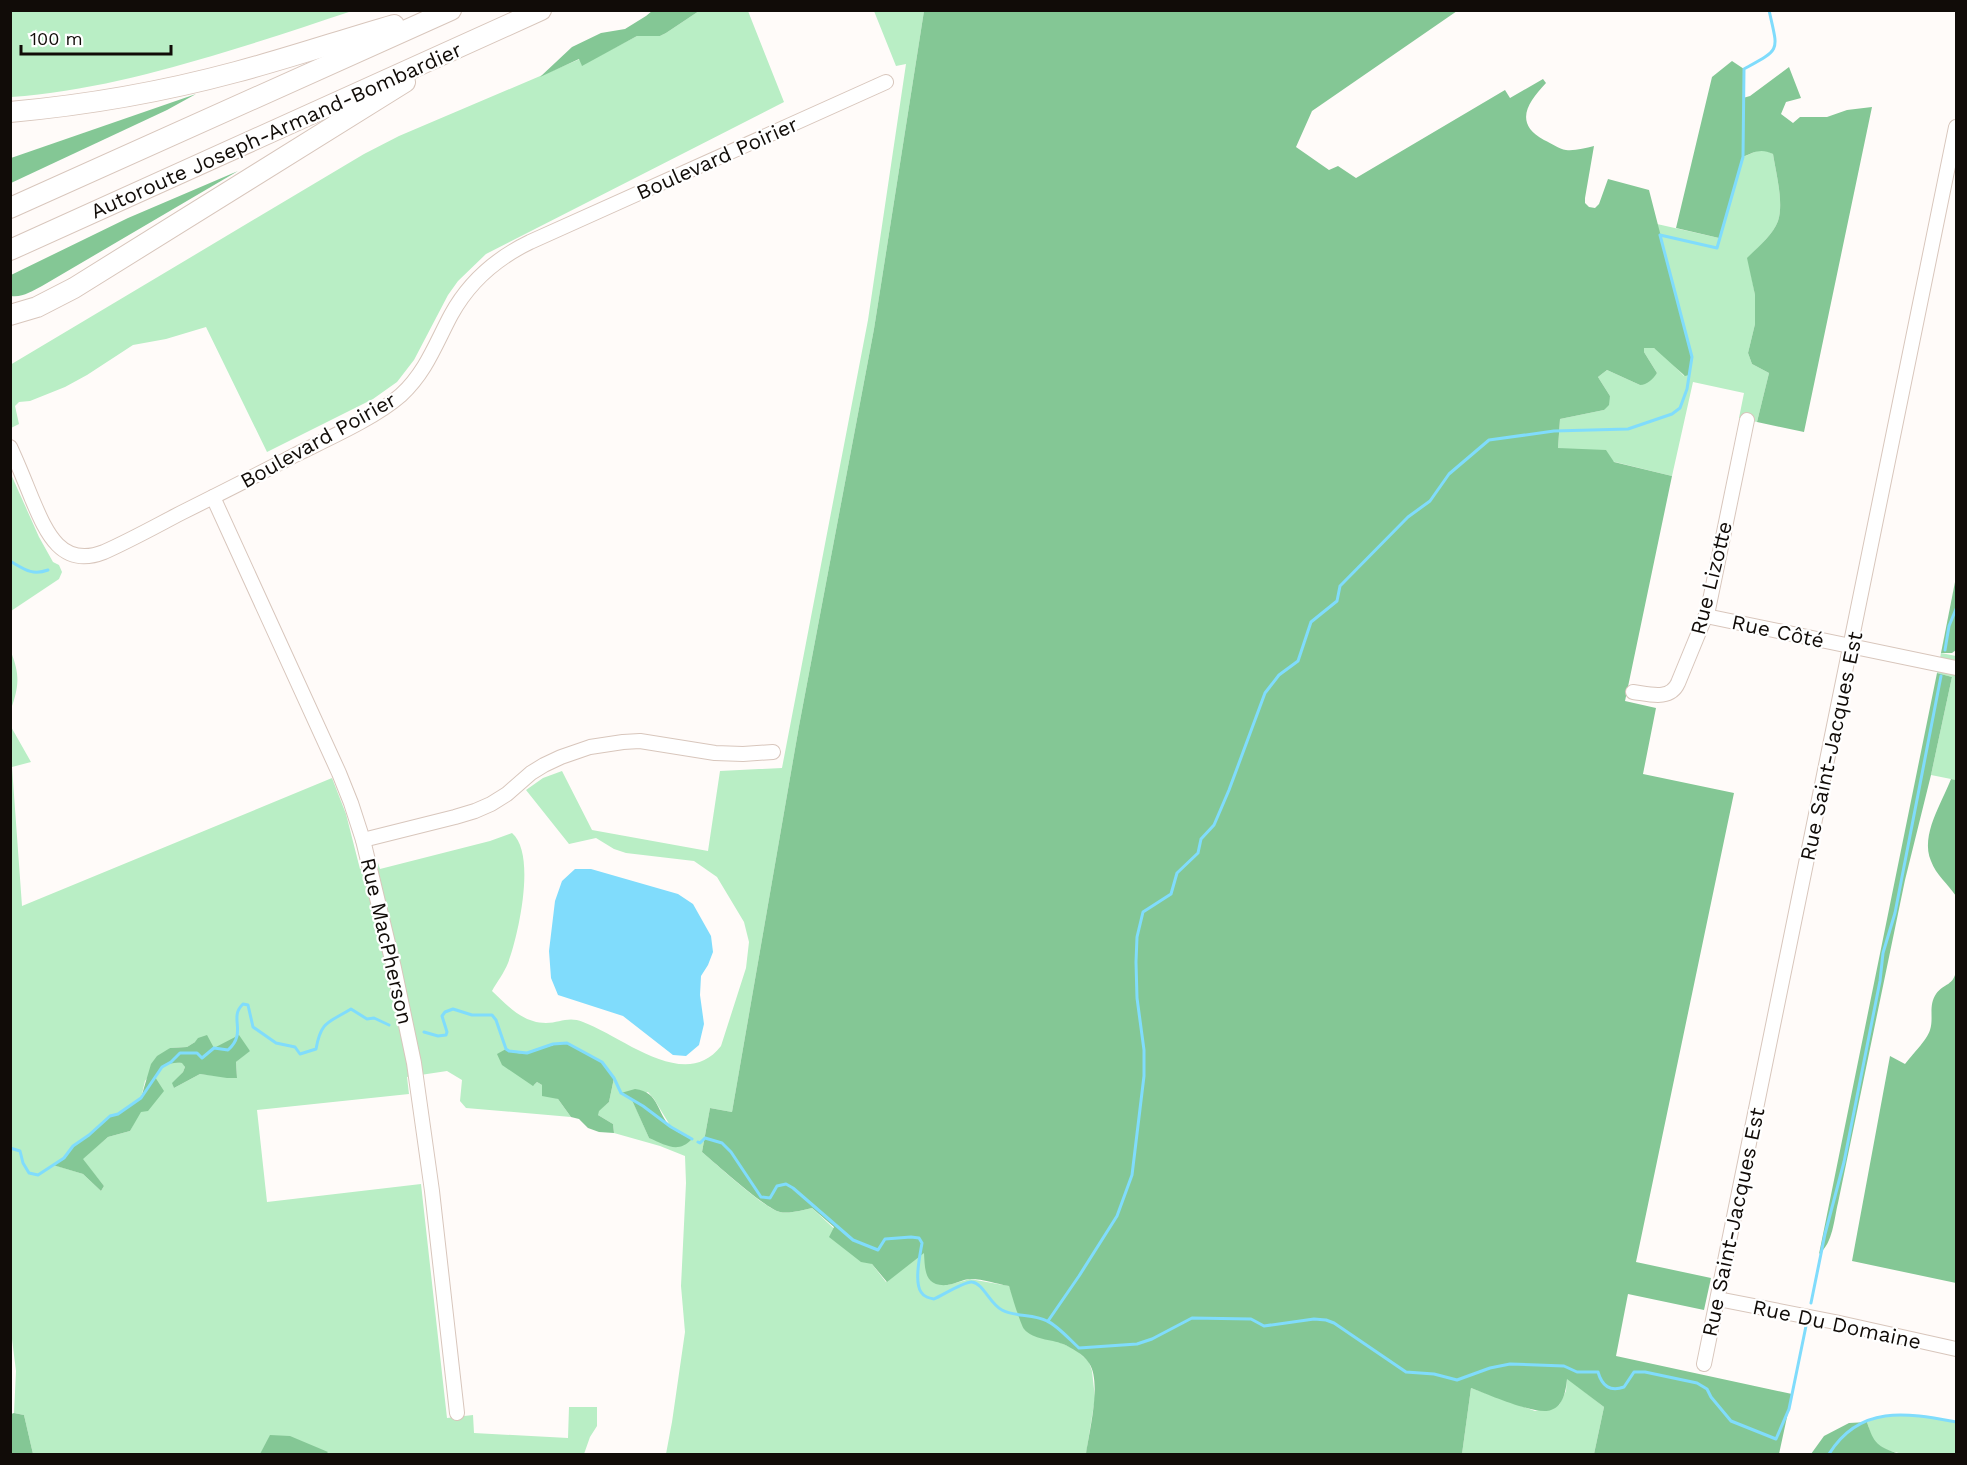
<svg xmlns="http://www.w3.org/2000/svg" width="1967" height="1465" viewBox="0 0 1967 1465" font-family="'Work Sans',sans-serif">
	<rect width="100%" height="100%" fill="#fffbf9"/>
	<g fill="#b9eec5" fill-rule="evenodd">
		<path d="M11,10H352V11C310,25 268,39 225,52C155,73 84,92 11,97Z"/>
		<path d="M699,11H748L784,102L486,254L458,281L448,295L414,360L397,382L373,399L267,452L206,327L166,339L133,345L87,375L65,387L30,401L19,402L15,406L19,424L11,428L10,365L364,154L399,136L580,59L582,65L637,36H660L666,33Z"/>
		<path d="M874,11H924L874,329L799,726L732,1112L710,1108L702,1152C715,1163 766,1210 780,1212C790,1214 802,1210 812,1208L872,1264L886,1282L924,1252L948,1285L970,1279L1009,1286L1019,1312L1061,1343L1075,1349L1089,1362L1092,1371L1095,1398L1086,1454H666L672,1422L685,1332L681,1286L686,1183L685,1156L660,1146L614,1133L613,1124L598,1115V1111L609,1102L614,1078L602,1062L568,1043L553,1044L527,1053L509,1051L534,1085L537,1082L542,1085L543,1091L558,1099L571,1117L466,1108L460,1101L462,1080L447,1071L407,1077L409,1094L257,1110L267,1202L421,1184L447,1418L473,1415L474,1433L568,1438L569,1407H597V1426L590,1437L584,1454H33L24,1415L14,1413L16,1371L11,1331L10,725L31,762L12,767L22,906L332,778L346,814L360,869L378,863L380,869L490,841L512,833C537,854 518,937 508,963C504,973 497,982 492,991C508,1006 523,1023 546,1023C560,1023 568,1016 583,1022C622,1036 685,1093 721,1046L746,968L749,942L744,922L717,877L694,861L626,853L614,849L596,838L569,844L526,790L543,778L562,771L592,830L708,851L720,771L782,768L868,320L906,64L896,66ZM195,1042L214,1048L250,1050L236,1062L237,1078L200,1074L174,1088L173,1083L183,1072L185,1067L183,1063C176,1062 170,1061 164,1066C154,1072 138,1117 130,1131L108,1137L82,1159L104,1186L101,1191L83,1174L54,1165L64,1158L73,1146L89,1135L110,1116L118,1114L141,1098L145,1081L170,1048L187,1047ZM648,1092L654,1099L671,1127L692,1140L649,1138L632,1099Z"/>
		<path d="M1765,150L1773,154C1776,173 1784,203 1778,221C1773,235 1758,247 1748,258L1755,295V324L1748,353L1752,364L1769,373L1757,422L1739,418L1744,393L1693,382L1672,476L1558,448L1560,419L1604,410L1610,396L1598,377L1607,370L1640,385L1657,373L1644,352V348H1654L1661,352L1684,376L1657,224L1719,238L1743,157L1757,151Z"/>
		<path d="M10,472L39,537L53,562L59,565L62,572L59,579L11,611Z"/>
		<path d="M11,652C20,675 19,686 11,709Z"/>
		<path d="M1941,653L1956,656V780L1931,775L1952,677L1937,673Z"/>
		<path d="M1567,1378L1604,1407L1594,1454H1462L1471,1388L1535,1411L1559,1405L1566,1391Z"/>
		<path d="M1896,1414L1917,1415L1956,1422V1454C1935,1454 1887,1460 1873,1440C1870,1435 1869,1427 1867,1422L1879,1417Z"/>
	</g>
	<g fill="#84c795">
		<path d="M652,11H699L666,33L660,36H637L582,66L579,59L540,77L572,47L601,33L625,29L646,16Z"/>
		<path d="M924,11H1457L1312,111L1296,147L1329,170L1338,166L1356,178L1505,90L1510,98L1543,79L1546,83C1528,102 1513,123 1544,140C1551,143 1559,149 1566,150C1575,151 1585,148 1594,146L1585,198V203L1589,207L1595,208L1599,204L1608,179L1649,190L1692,357L1689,375L1685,376L1654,348H1644V352L1657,373C1653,379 1647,385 1640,385L1607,370L1598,377L1610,396L1609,405L1604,410L1560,419L1558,448L1606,450L1614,462L1672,476L1625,701L1656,708L1643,774L1734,793L1636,1262L1711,1278L1704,1310L1628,1294L1616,1356L1792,1394L1779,1454H1594L1604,1407L1567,1379C1566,1389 1564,1406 1551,1410C1537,1416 1487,1394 1471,1388L1462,1454H1086C1089,1432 1102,1382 1089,1363C1083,1354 1072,1348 1063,1344C1051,1339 1033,1340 1024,1329C1021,1326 1011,1293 1009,1286C997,1284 983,1279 971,1279C963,1279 955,1284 947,1285C924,1287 925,1269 924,1253L887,1282L872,1264L861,1262L829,1237L834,1227L812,1208C802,1210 790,1214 780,1212C767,1210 715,1163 702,1152L710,1108L732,1112L799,726L874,329Z"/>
		<path d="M1732,61L1744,69L1743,98L1750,96L1789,67L1801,98L1786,102L1781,114L1793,123L1800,117H1827L1847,110L1872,107L1804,432L1757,422L1769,373L1752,364L1748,353L1755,324V295L1747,258C1758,247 1773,235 1778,221C1784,203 1776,173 1773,154C1761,148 1754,152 1743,157L1719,238L1676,228L1712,77Z"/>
		<path d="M196,94L167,110L11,183V158Z"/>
		<path d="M238,171L42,286C32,291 22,298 11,296V275L128,218Z"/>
		<path d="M1956,577V650L1952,653H1941Z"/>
		<path d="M1937,673L1952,677L1931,775L1905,880L1838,1203C1834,1219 1833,1243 1819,1254Z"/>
		<path d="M1951,779L1956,780V896C1948,884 1936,875 1931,861C1920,835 1942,803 1951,779Z"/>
		<path d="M1956,970V1283L1852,1261L1890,1056L1905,1064C1911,1056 1927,1040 1930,1030C1934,1018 1928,1006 1936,994C1944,983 1954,986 1956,970Z"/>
		<path d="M207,1035L214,1048L239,1035L250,1051L236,1062L237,1078H227L200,1074L174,1088L172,1083L183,1072L185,1067L182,1063C169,1062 163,1065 155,1077L164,1091L148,1111L141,1112L130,1131L108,1137L83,1159L104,1186L101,1191L83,1174L53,1165L64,1158L73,1146L89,1135L110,1116L118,1114L141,1098L151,1064L157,1056L170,1048L187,1047L195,1042L198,1038Z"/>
		<path d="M567,1043L602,1062L614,1078L609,1102L599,1111L598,1115L613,1124L614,1133L599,1132L588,1128L579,1119L571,1117L558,1099L542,1096V1085L537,1082L533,1086L502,1065L497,1054L506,1049C523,1061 547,1043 567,1043Z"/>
		<path d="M635,1089C660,1092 656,1113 671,1127C676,1132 686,1136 692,1139C678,1154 666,1145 649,1138L632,1100L621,1093Z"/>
		<path d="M14,1413L24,1415L33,1454H11V1414Z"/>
		<path d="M1867,1422C1874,1444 1877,1446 1899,1454H1811L1824,1436L1849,1423Z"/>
		<path d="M270,1435L290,1436L328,1452L326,1454H260Z"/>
	</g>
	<path fill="#80dcfc" d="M575,869H591L678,894L693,904L711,936L713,952L708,965L701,976L700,995L704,1024L699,1045L686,1056L673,1055L623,1016L558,995L551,978L549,951L555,901L562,881Z"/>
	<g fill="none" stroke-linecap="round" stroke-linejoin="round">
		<g stroke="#80dcfc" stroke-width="3">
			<path d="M10,561C24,569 32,576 48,570"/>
			<path d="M1945,650L1949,626L1956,609"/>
			<path d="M424,1032L438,1036L446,1035L447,1032L442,1016L445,1012L453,1009L472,1015H492L496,1020L506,1049L509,1051L527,1053L553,1044L567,1043L602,1062L614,1078L621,1093L643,1106L671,1127L692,1139"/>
			<path d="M698,1142L700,1143L705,1138L722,1143L731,1152L761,1197L770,1198L777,1186L786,1184L793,1188L853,1240L878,1250L885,1239L911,1237L919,1238L922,1243C920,1255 914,1282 921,1292C924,1297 929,1298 934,1299C943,1295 965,1281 972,1282C983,1283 990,1304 1002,1310C1015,1317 1034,1314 1047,1321C1057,1325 1071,1341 1079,1348L1137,1344L1152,1339L1192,1318L1251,1319L1264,1326L1314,1319L1326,1320L1334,1323L1406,1372L1434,1374L1457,1380L1490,1368L1510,1364L1564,1366L1577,1372H1598C1602,1386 1610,1392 1624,1387L1634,1372H1645L1697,1383L1707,1389L1711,1397L1731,1421L1776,1439L1789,1409L1806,1326"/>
			<path d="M10,1148L20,1151L23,1163L29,1173L38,1175L64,1158L73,1146L89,1135L110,1116L118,1114L141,1098L162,1067L171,1062L180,1053H197L202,1058L214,1048L228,1050C248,1032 228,1018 243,1004L248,1005L253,1027L276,1043L295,1047L300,1054L316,1049C321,1021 328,1023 351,1009L367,1019L374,1018L389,1025"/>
			<path d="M1811,1303L1825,1234L1844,1162L1880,981L1883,953L1895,913L1941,676"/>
			<path d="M1048,1321L1079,1276L1117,1216L1132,1175L1144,1076V1050L1137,998L1136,962L1137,937L1143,912L1171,894L1177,873L1198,853L1201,839L1214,825L1229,790L1265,693L1279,675L1298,661L1311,622L1337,601L1340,586L1408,517L1430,501L1449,474L1489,440L1554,431L1628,429L1672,414L1680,408L1687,389L1692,357L1660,235L1717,248L1743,157L1744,69C1782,48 1778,52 1769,10"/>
			<path d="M1829,1454C1860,1404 1907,1413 1956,1422"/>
		</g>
		<g stroke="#d8c6bc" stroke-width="16">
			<g id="minor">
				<path d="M10,447C18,464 25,482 32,499C46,532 61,569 104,552C131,540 156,526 181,513C219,494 257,475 295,455C327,439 375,418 401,395C426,372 436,343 451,315C469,282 497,258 530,242L886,82"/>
				<path d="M213,497L339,773L351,803L363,840L394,968L414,1063L432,1191L457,1413"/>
				<path d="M1706,616L1956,668"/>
				<path d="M1633,692C1649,694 1670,701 1678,683L1708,610L1747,420"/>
				<path d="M363,840L455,817L475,811L491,804L507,794L531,773L544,765L561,757L590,747L623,742L640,741L715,753L743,754L773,752"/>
				<path d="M1718,1299L1835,1322L1956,1349"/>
				<path d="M1704,1364L1956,127"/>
			</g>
		</g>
		<g stroke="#d8c6bc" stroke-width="22">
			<g id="highway">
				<path d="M10,112C87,105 162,92 236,72C289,58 342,40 394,25"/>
				<path d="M10,208L451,10"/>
				<path d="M10,250L541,10"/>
				<path d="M10,315L37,307L74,288L405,82"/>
			</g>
		</g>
		<use href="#minor" stroke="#fff" stroke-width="14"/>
		<use href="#highway" stroke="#fff" stroke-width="20"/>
	</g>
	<g text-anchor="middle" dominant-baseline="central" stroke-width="4.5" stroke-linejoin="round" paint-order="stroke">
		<g font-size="21" fill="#110c08" stroke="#fff">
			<text transform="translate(276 130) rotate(-24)">Autoroute Joseph-Armand-Bombardier</text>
			<text transform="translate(717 158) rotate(-24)">Boulevard Poirier</text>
			<text transform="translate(318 440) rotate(-29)">Boulevard Poirier</text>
			<text transform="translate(1711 578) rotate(-76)">Rue Lizotte</text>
			<text transform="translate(1778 631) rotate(12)">Rue Côté</text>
			<text transform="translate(1831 746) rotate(-78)">Rue Saint-Jacques Est</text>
			<text transform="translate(387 941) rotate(77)">Rue MacPherson</text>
			<text transform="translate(1733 1222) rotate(-78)">Rue Saint-Jacques Est</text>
			<text transform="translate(1837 1324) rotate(12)">Rue Du Domaine</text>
		</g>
	</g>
	<rect width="1967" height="1465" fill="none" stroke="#110c08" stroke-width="24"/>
	<path d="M21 45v9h150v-9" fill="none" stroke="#110c08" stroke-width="3"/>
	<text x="30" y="45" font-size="18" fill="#110c08" stroke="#ffffff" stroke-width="4.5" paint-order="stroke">100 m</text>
</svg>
